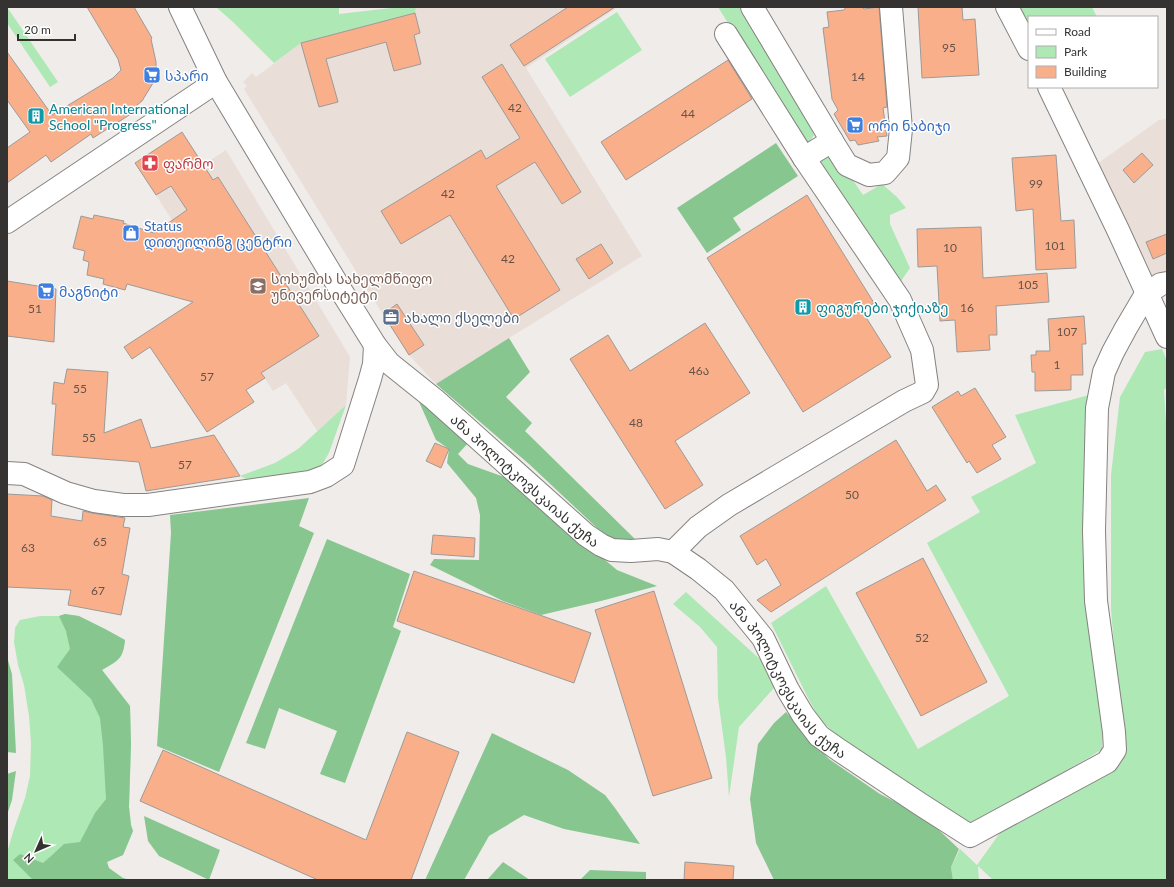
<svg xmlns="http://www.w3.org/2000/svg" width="1174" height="887" viewBox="0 0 1174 887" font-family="Lato,'Noto Sans Georgian',sans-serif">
	<rect width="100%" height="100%" fill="#f0ecea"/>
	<g fill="#e9ded8">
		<path d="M416,7H618L526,68L642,256L509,338L436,384L409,355L370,294L244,89L247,86L243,82L252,73L256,77L301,43L415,13Z"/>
		<path d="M1167,119V276L1151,275L1097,164L1159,120Z"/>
		<path d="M226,150L350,357L346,405L318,432L286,383L273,391L208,292L210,280L156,195Z"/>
	</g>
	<g fill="#aee8b5">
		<path d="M7,7L58,82L50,87L7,23Z"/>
		<path d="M216,7H339V14L400,7H416L415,13L301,43L274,63L234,23Z"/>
		<path d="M718,7H741L811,122L814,135L806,147Z"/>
		<path d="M1018,7H1092L1097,17H1029V27Z"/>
		<path d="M617,12L642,50L570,97L545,59Z"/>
		<path d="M823,153L835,154L863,195L882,184L897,197L906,208L890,215V224L910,268L897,287L815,161Z"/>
		<path d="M1162,349L1167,361V387L1164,390L1167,437V880H993L978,866L979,880H953L951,867L960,849L977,865L1002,830L1122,745L1111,609V475L1120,397L1145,352Z"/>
		<path d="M1089,395L1103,723L1102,749L1090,757L972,823L948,810L836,734L820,720L808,698L771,623L826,586L918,749L1009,696L927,543L980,512L971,497L1036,463L1015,415Z"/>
		<path d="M346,405L329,453L319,470L257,484L240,476L275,463L298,449Z"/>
		<path d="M686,592L763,662L774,688L739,727L729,797L726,757L718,698L717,647L700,627L673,604Z"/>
		<path d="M65,614L78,616L105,629L125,640C123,659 118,661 102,670L130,706L131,744L129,807L131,825L133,831L123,855L107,862L112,880H7V853L13,832L25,798L30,776L31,743L29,716L24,685L18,665L14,642L15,628L20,620L40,616H59Z"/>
	</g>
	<g fill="#88c690">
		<path d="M776,143L798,176L733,218L741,230L707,253L677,208Z"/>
		<path d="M509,338L530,372L506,397L532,423L525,431L635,539H612L597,528L529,464L436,384Z"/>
		<path d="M416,395L469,442L458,454L468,464L507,478L617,570L657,586L601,601L541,615L503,601L430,565L434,559L479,560L480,515L476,498L447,463L449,449L436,440Z"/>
		<path d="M309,498L299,526L314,533L219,772L157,746L171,533L170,515Z"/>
		<path d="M327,539L410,574L393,627L401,631L345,783L320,774L337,731L279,708L265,749L246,743Z"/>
		<path d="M65,614L79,616L105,629L125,640C123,660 118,660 102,670L130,706L131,744L129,807L131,825L133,831L123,855L107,862L109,868L123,878L130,880H33L13,860L20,854L43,863L50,857L64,844L80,842L95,813L106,799L103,746L100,718L91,699L57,667L70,649L66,631L59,616Z"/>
		<path d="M7,657L12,674L16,753L7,752Z"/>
		<path d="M786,712L829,759L880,794L925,817L959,849L951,867L953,880H774L756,843L750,799L758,744L774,723Z"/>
		<path d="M492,733L568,770L605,795L615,808L640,844L564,829L524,815L489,836L464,880H425Z"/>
		<path d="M16,771L12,800L7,815V774Z"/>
		<path d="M144,816L220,850L209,880L159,856L148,841Z"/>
		<path d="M503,862L530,880H487Z"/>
		<path d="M590,870L646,872V880H580Z"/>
	</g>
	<g fill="#f9b08a" stroke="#9d9a98">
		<path d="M87,7H134L152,38L151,39L156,62V70L153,83L142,101L132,109L134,112L93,138L91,134L51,162L46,155L7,183V148L30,132L7,100V52L52,115L113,78L121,70L118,59Z"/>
		<path d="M568,7H615L524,66L510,45Z"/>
		<path d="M846,7H862L864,9L879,7L887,107L883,108L887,136L877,137L879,141L858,145L855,140L850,141L834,114L838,110L832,99L823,28L829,27L827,12L844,10Z"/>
		<path d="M918,7H962L963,20L975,19L979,75L922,78Z"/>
		<path d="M415,13L420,33L414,35L421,64L394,71L386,42L326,59L338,102L319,107L301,43Z"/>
		<path d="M728,60L752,99L626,180L601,142Z"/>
		<path d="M502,64L581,192L562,204L535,162L496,186L560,290L514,319L450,215L401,244L381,211L481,150L486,159L520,138L482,77Z"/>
		<path d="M182,132L213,180L218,177L319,336L261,373L265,378L246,390L254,402L207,432L150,347L132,359L124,347L193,302L127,284L125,290L103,284L104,279L87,275L89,262L83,260L85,251L73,248L81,216L93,219L94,215L124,221L123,223L154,233L187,210L171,186L156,195L135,163Z"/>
		<path d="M1142,153L1153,165L1134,183L1123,170Z"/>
		<path d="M1056,155L1061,221L1074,220L1076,268L1036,270L1033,209L1016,211L1012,158Z"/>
		<path d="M807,195L874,303L862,311L891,357L803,412L707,258Z"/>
		<path d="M981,227L983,278L1047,273L1049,302L996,306L997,335H989L990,350L957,352L955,320L940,321L937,266L918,267L917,229Z"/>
		<path d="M1167,234V253L1153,259L1146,242Z"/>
		<path d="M601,244L613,263L589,279L576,259Z"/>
		<path d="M7,281L56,289L54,342L7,336Z"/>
		<path d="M397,304L424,345L409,355L383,314Z"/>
		<path d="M1084,316L1086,344H1082L1083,375H1071V390L1035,391V372H1032L1031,355H1036V351H1050L1048,319Z"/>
		<path d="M705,323L750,393L675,441L703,485L665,509L570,359L608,335L630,371Z"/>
		<path d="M67,369L108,372L104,433L141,419L151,448L214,435L240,476L146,491L139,462L52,455L56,404H52L54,382L64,384Z"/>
		<path d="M975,388L1006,437L992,445L1001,459L977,473L969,461L967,463L932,407L958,391L961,396Z"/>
		<path d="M896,440L927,491L936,485L946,500L771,612L757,600L781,585L766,559L757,565L740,536Z"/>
		<path d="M435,443L449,449L441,468L426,461Z"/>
		<path d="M7,494L43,496L52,500L51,516L82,521L83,511L92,513L125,518L123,527L130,528L122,574L129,576L121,615L68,605L71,590L7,587Z"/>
		<path d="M433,535L475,538L474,557L431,554Z"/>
		<path d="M923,558L987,682L921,716L856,593Z"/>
		<path d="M414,571L591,633L574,683L397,621Z"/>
		<path d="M654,591L712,778L653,796L595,610Z"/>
		<path d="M407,732L459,752L411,880H318L140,801L163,750L366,840Z"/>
		<path d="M685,862L734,866L733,880H684Z"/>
	</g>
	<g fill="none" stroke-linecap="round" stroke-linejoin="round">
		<g stroke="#858280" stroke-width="24">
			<g id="minor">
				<path id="s1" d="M180,7L216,82L342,292L375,345L389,363L434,399L586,535L601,545L612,550L631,551L658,549L673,552L698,569L724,590L763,638L788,690L803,715L819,736L839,750L920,804L970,836L1107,762L1115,750L1114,732L1096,601L1094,531L1097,408L1104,372L1113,352L1126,328L1146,294L1161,284L1167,283"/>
				<path d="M1007,7L1029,49"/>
				<path d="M726,34L804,158"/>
				<path d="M1049,87L1118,230L1167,337"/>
				<path d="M832,141L847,165L869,175L885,173L898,158L901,129L891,7"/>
				<path d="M7,222L216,82"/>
				<path d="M7,473L24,474L66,493L94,501L123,505H148L310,482L326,476L343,465L370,379L374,364L375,345"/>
				<path d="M673,552L698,527L729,505L904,401L923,392L927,385L922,350L900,300L804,158L832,141L752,7"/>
			</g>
		</g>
		<use href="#minor" stroke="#fff" stroke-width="22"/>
	</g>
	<defs>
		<g id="supermarket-square" transform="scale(0.9)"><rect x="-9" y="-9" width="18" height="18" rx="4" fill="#3f7fe0" stroke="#fff"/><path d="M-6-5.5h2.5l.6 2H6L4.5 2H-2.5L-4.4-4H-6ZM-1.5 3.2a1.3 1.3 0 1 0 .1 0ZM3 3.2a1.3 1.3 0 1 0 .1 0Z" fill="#fff"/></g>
		<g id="building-square" transform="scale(0.9)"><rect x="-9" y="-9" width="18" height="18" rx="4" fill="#0f9aa8" stroke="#fff"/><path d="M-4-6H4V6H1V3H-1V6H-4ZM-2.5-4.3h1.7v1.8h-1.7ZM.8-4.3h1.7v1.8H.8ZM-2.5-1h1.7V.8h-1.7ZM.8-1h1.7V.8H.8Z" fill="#fff"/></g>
		<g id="pharmacy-square" transform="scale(0.9)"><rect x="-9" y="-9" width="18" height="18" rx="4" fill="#e0444e" stroke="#fff"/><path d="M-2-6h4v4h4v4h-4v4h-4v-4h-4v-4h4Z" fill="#fff"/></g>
		<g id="shop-square" transform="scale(0.9)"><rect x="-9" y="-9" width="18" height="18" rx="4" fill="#3f7fe0" stroke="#fff"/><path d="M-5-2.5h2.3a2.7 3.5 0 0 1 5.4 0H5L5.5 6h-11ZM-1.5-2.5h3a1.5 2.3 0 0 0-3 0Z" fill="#fff"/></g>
		<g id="university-square" transform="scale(0.9)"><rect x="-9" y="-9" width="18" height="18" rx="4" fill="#8d6e63" stroke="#fff"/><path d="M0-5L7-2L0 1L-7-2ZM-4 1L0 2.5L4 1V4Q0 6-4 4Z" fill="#fff"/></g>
		<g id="office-square" transform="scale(0.9)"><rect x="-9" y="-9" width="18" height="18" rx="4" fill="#5c6f8a" stroke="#fff"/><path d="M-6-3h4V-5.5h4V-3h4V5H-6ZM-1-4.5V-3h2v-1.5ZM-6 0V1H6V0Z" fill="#fff"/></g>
	</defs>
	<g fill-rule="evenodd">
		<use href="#supermarket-square" x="152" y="75"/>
		<use href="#building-square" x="36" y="116"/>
		<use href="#supermarket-square" x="855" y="125"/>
		<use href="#pharmacy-square" x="150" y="163"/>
		<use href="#shop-square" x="131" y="233"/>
		<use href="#university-square" x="258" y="286"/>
		<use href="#supermarket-square" x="46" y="291"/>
		<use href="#building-square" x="803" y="307"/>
		<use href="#office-square" x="391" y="317"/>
	</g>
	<g text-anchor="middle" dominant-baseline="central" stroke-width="3" stroke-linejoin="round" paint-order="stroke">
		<g font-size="12" fill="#665248">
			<text x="949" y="47">95</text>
			<text x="858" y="76">14</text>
			<text x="515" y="107">42</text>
			<text x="688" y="113">44</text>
			<text x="1036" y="183">99</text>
			<text x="448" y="193">42</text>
			<text x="1055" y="245">101</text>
			<text x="950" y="247">10</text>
			<text x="508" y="258">42</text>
			<text x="1028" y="284">105</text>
			<text x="967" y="307">16</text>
			<text x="35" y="308">51</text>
			<text x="1067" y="331">107</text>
			<text x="1057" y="364">1</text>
			<text x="699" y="370">46ა</text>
			<text x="207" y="376">57</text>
			<text x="80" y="388">55</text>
			<text x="636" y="422">48</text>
			<text x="89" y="437">55</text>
			<text x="185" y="464">57</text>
			<text x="852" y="494">50</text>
			<text x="100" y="541">65</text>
			<text x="28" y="547">63</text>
			<text x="98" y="590">67</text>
			<text x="922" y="637">52</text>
		</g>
		<g font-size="14" fill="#366cbe" stroke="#fff" text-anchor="start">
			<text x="165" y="75">სპარი</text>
			<text x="868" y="125">ორი ნაბიჯი</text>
			<text x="144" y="225">Status<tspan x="144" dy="16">დითეილინგ ცენტრი</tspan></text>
			<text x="59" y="291">მაგნიტი</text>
		</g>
		<g font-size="14" fill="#0d838f" stroke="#fff" text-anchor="start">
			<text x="49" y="108">American International<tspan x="49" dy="16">School "Progress"</tspan></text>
			<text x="816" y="307">ფიგურები ჯიქიაზე</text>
		</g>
		<g font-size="14" fill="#be3a42" stroke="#fff" text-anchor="start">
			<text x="163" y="163">ფარმო</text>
		</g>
		<g font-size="14" fill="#785e54" stroke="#fff" text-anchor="start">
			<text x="271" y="278">სოხუმის სახელმწიფო<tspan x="271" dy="16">უნივერსიტეტი</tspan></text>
		</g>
		<g font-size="14" fill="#4e5e75" stroke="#fff" text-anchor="start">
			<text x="404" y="317">ახალი ქსელები</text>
		</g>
		<g font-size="14" fill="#353332" stroke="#fff">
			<text stroke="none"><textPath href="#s1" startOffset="593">ანა პოლიტკოვსკაიას ქუჩა</textPath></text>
			<text stroke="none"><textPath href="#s1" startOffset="941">ანა პოლიტკოვსკაიას ქუჩა</textPath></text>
		</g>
	</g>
	<rect width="1174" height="887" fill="none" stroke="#353332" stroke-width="16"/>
	<rect x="1028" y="16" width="130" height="72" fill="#ffffff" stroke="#aeadad"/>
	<rect x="1036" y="29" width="20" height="6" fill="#ffffff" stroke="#aeadad"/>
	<text x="1064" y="36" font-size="12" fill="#353332">Road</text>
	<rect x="1036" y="46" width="20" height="12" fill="#aee8b5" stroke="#aeadad"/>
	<text x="1064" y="56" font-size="12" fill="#353332">Park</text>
	<rect x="1036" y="66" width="20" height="12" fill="#f9b08a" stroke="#aeadad"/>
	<text x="1064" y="76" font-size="12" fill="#353332">Building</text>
	<g transform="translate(36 851) rotate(225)" stroke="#ffffff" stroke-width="3" paint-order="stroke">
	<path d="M0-3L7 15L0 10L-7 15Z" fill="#353332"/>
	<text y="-6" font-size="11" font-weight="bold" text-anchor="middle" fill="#353332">N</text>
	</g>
	<path d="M18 34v6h57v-6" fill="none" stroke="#353332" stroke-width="2"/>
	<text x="24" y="34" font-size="12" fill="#353332" stroke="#ffffff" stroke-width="3" paint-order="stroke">20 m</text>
</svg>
